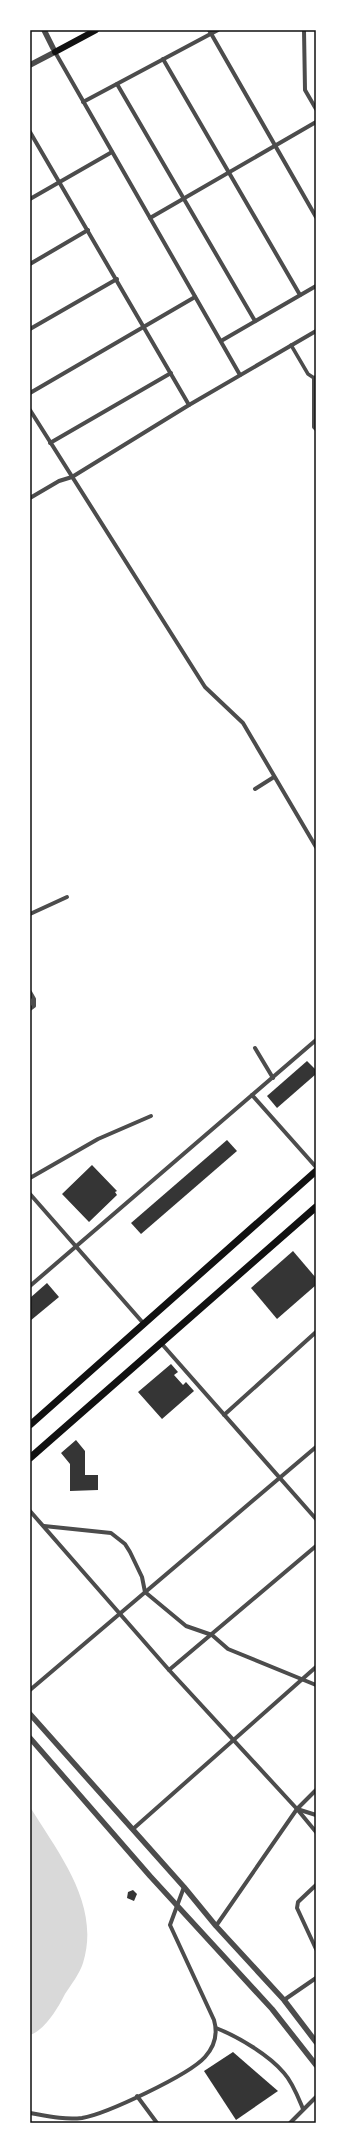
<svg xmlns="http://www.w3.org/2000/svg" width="346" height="2153" viewBox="0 0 346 2153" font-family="Manrope,sans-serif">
	<rect width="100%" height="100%" fill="#fff"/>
	<path fill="#d9d9d9" d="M30,1807C59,1854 101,1905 83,1963C80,1973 71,1985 65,1994C58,2008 45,2030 30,2035Z"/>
	<g fill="#353535">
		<path d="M307,1061L316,1070V1074L277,1108L267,1096Z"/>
		<path d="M227,1140L237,1151L141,1234L131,1223Z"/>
		<path d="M92,1165L117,1191L115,1192L117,1195L89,1222L62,1194Z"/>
		<path d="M293,1251L316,1278V1285L277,1319L251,1288Z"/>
		<path d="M47,1283L59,1297L30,1321V1298Z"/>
		<path d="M171,1364L178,1372L174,1375L183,1385L186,1382L194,1391L162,1419L138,1392Z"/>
		<path d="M76,1440L85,1451V1475H98V1490L70,1491V1464L61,1453Z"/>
		<path d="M133,1890L137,1894L134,1901L127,1898L128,1892Z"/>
		<path d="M233,2052L278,2091L236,2120L204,2071Z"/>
	</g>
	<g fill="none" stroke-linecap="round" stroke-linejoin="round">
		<path stroke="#4c4c4c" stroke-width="3.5" d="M291,345L308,374L314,378"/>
		<g stroke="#4c4c4c" stroke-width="4">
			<path d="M209,30L316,217"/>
			<path d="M304,30L305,90L316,109"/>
			<path d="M55,52L240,375"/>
			<path d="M163,59L300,295"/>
			<path d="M117,84L255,321"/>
			<path d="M83,102L218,30"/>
			<path d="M30,132L189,405"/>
			<path d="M30,199L112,152"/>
			<path d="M150,218L316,122"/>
			<path d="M30,264L88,230"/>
			<path d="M30,329L117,279"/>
			<path d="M221,341L316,286"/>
			<path d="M316,377L314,378V427L316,429"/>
			<path d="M30,393L195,297"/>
			<path d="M30,410L205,687L243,723L316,847"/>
			<path d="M50,443L171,373"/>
			<path d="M30,498L59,481L72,477L189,405L316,331"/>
			<path d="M255,789L274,777"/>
			<path d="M30,914L67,897"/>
			<path d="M30,992L34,999V1006L30,1009"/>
			<path d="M255,1048L273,1078"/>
			<path d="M252,1095L316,1167"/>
			<path d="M30,1178L98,1139L151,1116"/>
			<path d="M30,1194L144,1324"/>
			<path d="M30,1286L316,1040"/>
			<path d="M161,1343L316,1519"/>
			<path d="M224,1415L316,1332"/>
			<path d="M30,1511L169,1670L297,1809L316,1832"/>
			<path d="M44,1526L111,1533L125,1544L130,1552L142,1577L145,1592L186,1626L212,1635L228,1649L316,1685"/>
			<path d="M169,1670L316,1546"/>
			<path d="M30,1690L316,1447"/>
			<path d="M297,1809L316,1815"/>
			<path d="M133,1829L316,1667"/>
			<path d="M316,1885L298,1902L297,1908L316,1949"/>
			<path d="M216,1926L297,1809L316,1790"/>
			<path d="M284,2000L316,1978"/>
			<path d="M216,2028C237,2036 269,2055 284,2073C293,2083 298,2097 303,2109"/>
			<path d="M137,2096L157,2123"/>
			<path d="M30,2113C47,2116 64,2120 82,2118C106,2114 189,2075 205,2057C214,2047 218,2034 214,2020L170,1925L184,1887"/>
			<path d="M290,2123L316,2097"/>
		</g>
		<g stroke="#4c4c4c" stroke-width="5.5">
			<path d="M30,65L55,52L44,30"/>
			<path d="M30,1714L184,1887L216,1926L284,2000L316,2042"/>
			<path d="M30,1738L150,1876L272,2009L316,2065"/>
		</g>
		<path stroke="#111" stroke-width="6" d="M55,52L96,30"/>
		<g stroke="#111" stroke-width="7">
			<path d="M30,1425L316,1171"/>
			<path d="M30,1458L316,1207"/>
		</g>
	</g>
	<rect width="346" height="2153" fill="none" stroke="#ffffff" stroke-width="62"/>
	<rect x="31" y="31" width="284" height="2091" fill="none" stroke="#111" stroke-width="1.5"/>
</svg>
